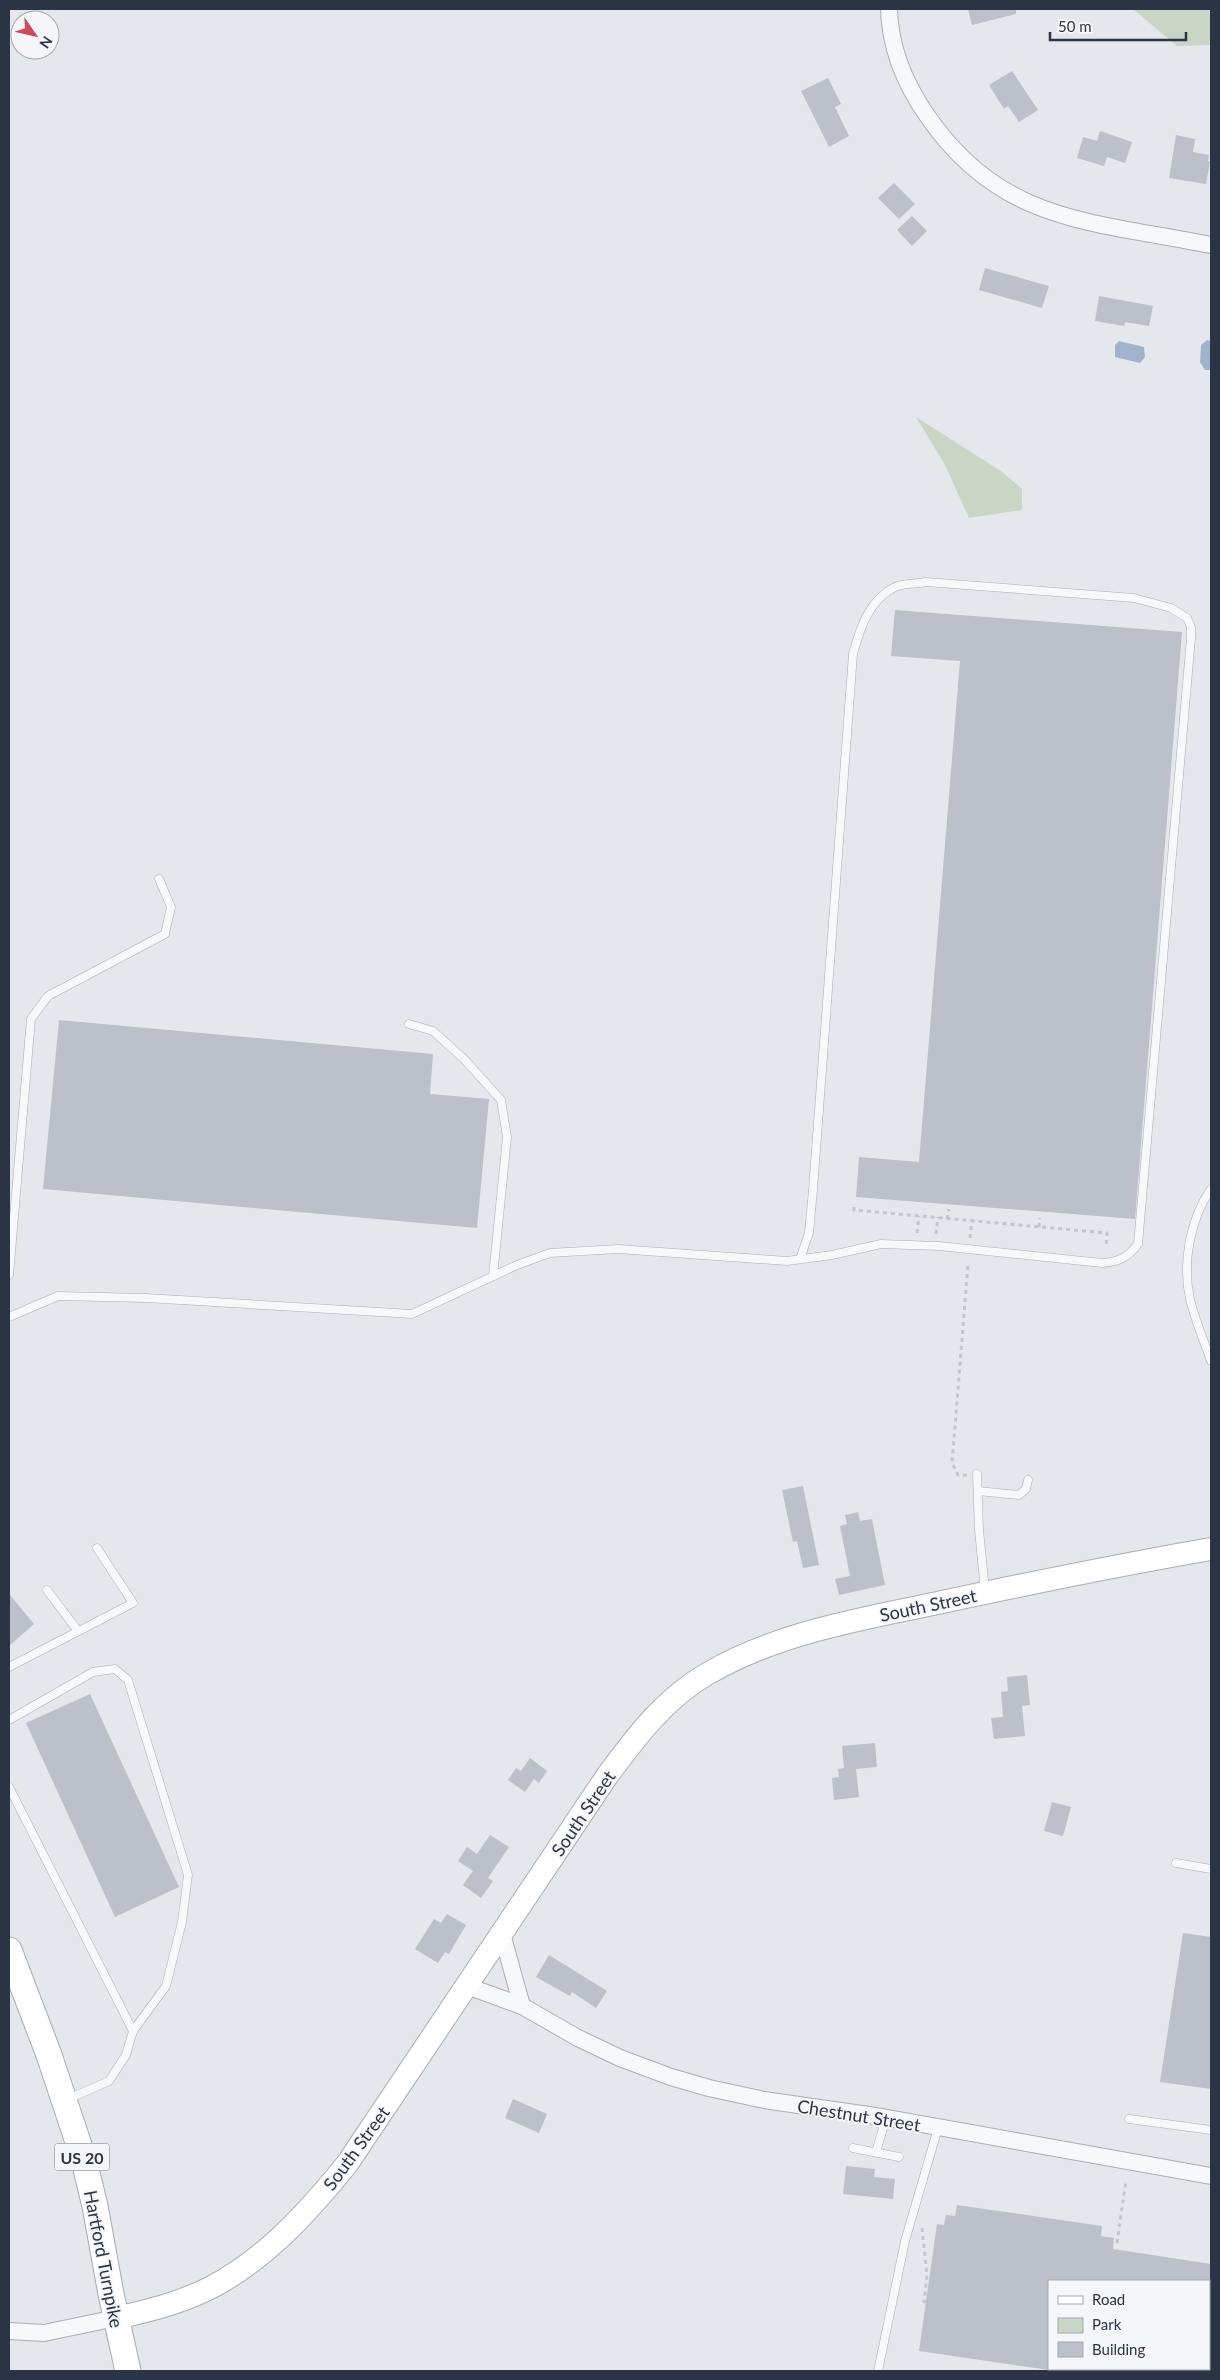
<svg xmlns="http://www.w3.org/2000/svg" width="1220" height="2380" viewBox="0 0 1220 2380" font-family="Lato,sans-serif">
	<rect width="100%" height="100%" fill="#e4e7ec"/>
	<g fill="#c9d6c5">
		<path d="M1133,9H1211V45L1177,46Z"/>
		<path d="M916,417L1001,471L1022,489V510L969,518L945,465Z"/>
	</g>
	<g fill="#9fb4cc">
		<path d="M1207,340L1211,341V370H1205L1200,362L1201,345Z"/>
		<path d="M1119,341L1144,347L1145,357L1140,363L1115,357V345Z"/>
	</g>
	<g fill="#bbc0ca">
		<path d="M968,9H1016V14L972,25Z"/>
		<path d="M1012,71L1038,110L1019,122L1008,106L1004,109L989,85Z"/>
		<path d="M828,78L841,104L835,107L849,136L829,147L801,91Z"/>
		<path d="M1100,131L1132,142L1125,163L1107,157L1104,166L1077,158L1083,137L1097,141Z"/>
		<path d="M1176,135L1195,139L1193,152L1209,155L1208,161L1210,162L1206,184L1169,178Z"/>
		<path d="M894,183L915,204L899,219L878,198Z"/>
		<path d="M912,216L927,231L912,246L897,230Z"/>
		<path d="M985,268L1049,286L1042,308L979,290Z"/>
		<path d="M1099,296L1153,306L1149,326L1125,322L1124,326L1095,321Z"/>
		<path d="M895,610L1182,632L1135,1219L856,1197L859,1157L919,1162L960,661L891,656Z"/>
		<path d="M59,1020L433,1054L430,1094L489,1099L477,1228L43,1189Z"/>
		<path d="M803,1486L819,1565L803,1568L797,1541L793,1542L782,1490Z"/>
		<path d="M858,1512L860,1521L872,1519L885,1585L839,1595L835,1579L850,1576L840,1526L847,1524L845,1515Z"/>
		<path d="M9,1594L34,1624L9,1646Z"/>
		<path d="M1027,1675L1030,1705L1022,1706L1025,1736L994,1739L991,1718L1003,1717L1001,1692L1008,1691L1007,1677Z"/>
		<path d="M90,1694L179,1887L115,1917L26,1723Z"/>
		<path d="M875,1743L877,1767L856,1769L859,1797L834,1800L832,1778L839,1777L838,1769L844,1768L842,1746Z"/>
		<path d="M530,1758L547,1771L539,1783L534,1779L525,1792L508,1780L516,1768L521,1771Z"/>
		<path d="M1052,1802L1071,1807L1063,1836L1044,1831Z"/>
		<path d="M490,1835L509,1847L488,1878L493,1881L481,1898L463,1885L473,1871L458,1861L467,1847L477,1854Z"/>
		<path d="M447,1914L466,1925L449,1954L445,1952L438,1963L415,1949L434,1919L441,1923Z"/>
		<path d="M1183,1933L1211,1937V2089L1160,2082Z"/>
		<path d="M549,1955L607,1991L596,2008L572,1992L570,1996L536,1977Z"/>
		<path d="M513,2099L547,2114L539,2133L505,2118Z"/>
		<path d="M846,2166L875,2169L874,2177L895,2179L893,2199L843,2194Z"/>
		<path d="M957,2205L1102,2226L1101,2236L1114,2238L1113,2249L1211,2264V2281H1049V2370L919,2351L937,2224L944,2225L946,2215L955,2216Z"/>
	</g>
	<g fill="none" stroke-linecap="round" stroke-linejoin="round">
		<g stroke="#a9aeb7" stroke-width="9">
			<g id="lane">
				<path d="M409,1024L433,1031L465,1060L501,1100L507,1137L493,1276"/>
				<path d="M1211,1189C1190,1219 1182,1263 1190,1299C1195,1320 1204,1341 1211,1361"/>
				<path d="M9,1275L31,1019L48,996L165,934L171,907L159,879"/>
				<path d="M9,1317L58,1296L146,1298L412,1314L517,1265L550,1253L618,1249L787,1261L832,1255L881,1244L939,1246L1102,1263C1119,1262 1128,1257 1138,1244L1191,638V627L1187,618L1171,608L1134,598L926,582C916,584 903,583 895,587C869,600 860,628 853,654L813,1190L809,1233L800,1259"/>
				<path d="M977,1474L979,1530L985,1591"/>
				<path d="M978,1491L1019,1495L1026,1489L1028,1480"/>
				<path d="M47,1590L78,1631"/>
				<path d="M9,1667L133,1603L97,1548"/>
				<path d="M9,1720L93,1672L115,1669L128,1680L188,1875L182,1922L166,1986L133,2031L126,2055L109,2081L68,2099"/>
				<path d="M9,1787L133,2031"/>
				<path d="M1176,1863L1211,1869"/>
				<path d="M1129,2119L1211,2130"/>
				<path d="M853,2148L899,2157"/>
				<path d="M876,2152L886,2118"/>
				<path d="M878,2371L905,2241L938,2128"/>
			</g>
		</g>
		<g stroke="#a9aeb7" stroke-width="18">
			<g id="street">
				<path d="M889,9C890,48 904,82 926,114C1000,224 1093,221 1211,245"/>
				<path d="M502,1934L522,2006"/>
				<path d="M467,1986L522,2006L578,2038L620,2058L671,2077L709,2088L764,2100L882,2117L1211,2176"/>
				<path d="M9,2331L44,2333L116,2318"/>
			</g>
		</g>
		<g stroke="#a9aeb7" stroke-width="24">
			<path id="secondary" d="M116,2318C148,2311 180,2303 210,2288C266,2259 308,2212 347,2164L607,1776C636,1737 664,1699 707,1674C775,1634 856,1620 933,1604C1026,1584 1118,1565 1211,1549"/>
		</g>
		<g stroke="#a3abb8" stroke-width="27">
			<path id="primary" d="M9,1950L49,2055L83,2157L95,2206L111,2294L128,2371"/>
		</g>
		<g stroke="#c2c5cb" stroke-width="3" stroke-dasharray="4 4" stroke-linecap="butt">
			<path d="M854,1207V1210L1107,1233L1106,1248"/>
			<path d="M947,1219L949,1209"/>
			<path d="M1039,1227L1040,1218"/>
			<path d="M917,1233L919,1216"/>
			<path d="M936,1234L938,1217"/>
			<path d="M970,1238L972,1221"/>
			<path d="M967,1475H958L952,1463L968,1265"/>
			<path d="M922,2228L927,2275L924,2303"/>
			<path d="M1117,2243L1126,2180"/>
		</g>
		<use href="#lane" stroke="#f7f8fa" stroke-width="8"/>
		<use href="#street" stroke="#f7f8fa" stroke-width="16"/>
		<use href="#secondary" stroke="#fff" stroke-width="22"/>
		<use href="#primary" stroke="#fff" stroke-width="25"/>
	</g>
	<g text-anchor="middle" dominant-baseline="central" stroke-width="4" stroke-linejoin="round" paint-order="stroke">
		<rect fill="#f4f6f9" stroke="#676e7b" stroke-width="1" x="54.5" y="2143.5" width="55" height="27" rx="4"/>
		<g font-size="16" font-weight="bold" fill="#2b3445">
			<text x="82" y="2157">US 20</text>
		</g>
		<g font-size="18" fill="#2b3445" stroke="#f4f6f9">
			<text transform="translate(928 1605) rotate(-12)">South Street</text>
			<text transform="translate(583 1813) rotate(-56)">South Street</text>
			<text transform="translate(859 2115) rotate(9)">Chestnut Street</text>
			<text transform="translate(356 2148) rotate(-54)">South Street</text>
			<text transform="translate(104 2259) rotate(79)">Hartford Turnpike</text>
		</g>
	</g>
	<rect width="1220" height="2380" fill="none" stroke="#2b3445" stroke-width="20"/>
	<rect x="1048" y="2280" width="162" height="90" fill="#f4f6f9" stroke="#a4a8b1"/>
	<rect x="1058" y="2296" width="25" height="8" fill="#ffffff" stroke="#a4a8b1"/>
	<text x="1092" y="2305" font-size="15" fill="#2b3445">Road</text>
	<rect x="1058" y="2318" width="25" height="15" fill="#c9d6c5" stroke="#a4a8b1"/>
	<text x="1092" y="2330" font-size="15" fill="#2b3445">Park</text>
	<rect x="1058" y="2342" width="25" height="15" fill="#bbc0ca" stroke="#a4a8b1"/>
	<text x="1092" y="2355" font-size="15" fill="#2b3445">Building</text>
	<g transform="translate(35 35) rotate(124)"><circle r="24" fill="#f4f6f9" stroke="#a4a8b1"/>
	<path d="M0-4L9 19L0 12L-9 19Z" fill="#d1495b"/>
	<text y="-8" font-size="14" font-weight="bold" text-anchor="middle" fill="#2b3445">N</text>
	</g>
	<path d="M1050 32v8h136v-8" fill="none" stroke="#2b3445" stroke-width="2.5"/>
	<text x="1058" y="32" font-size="15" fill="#2b3445" stroke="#f4f6f9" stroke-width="4" paint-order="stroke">50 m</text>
</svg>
